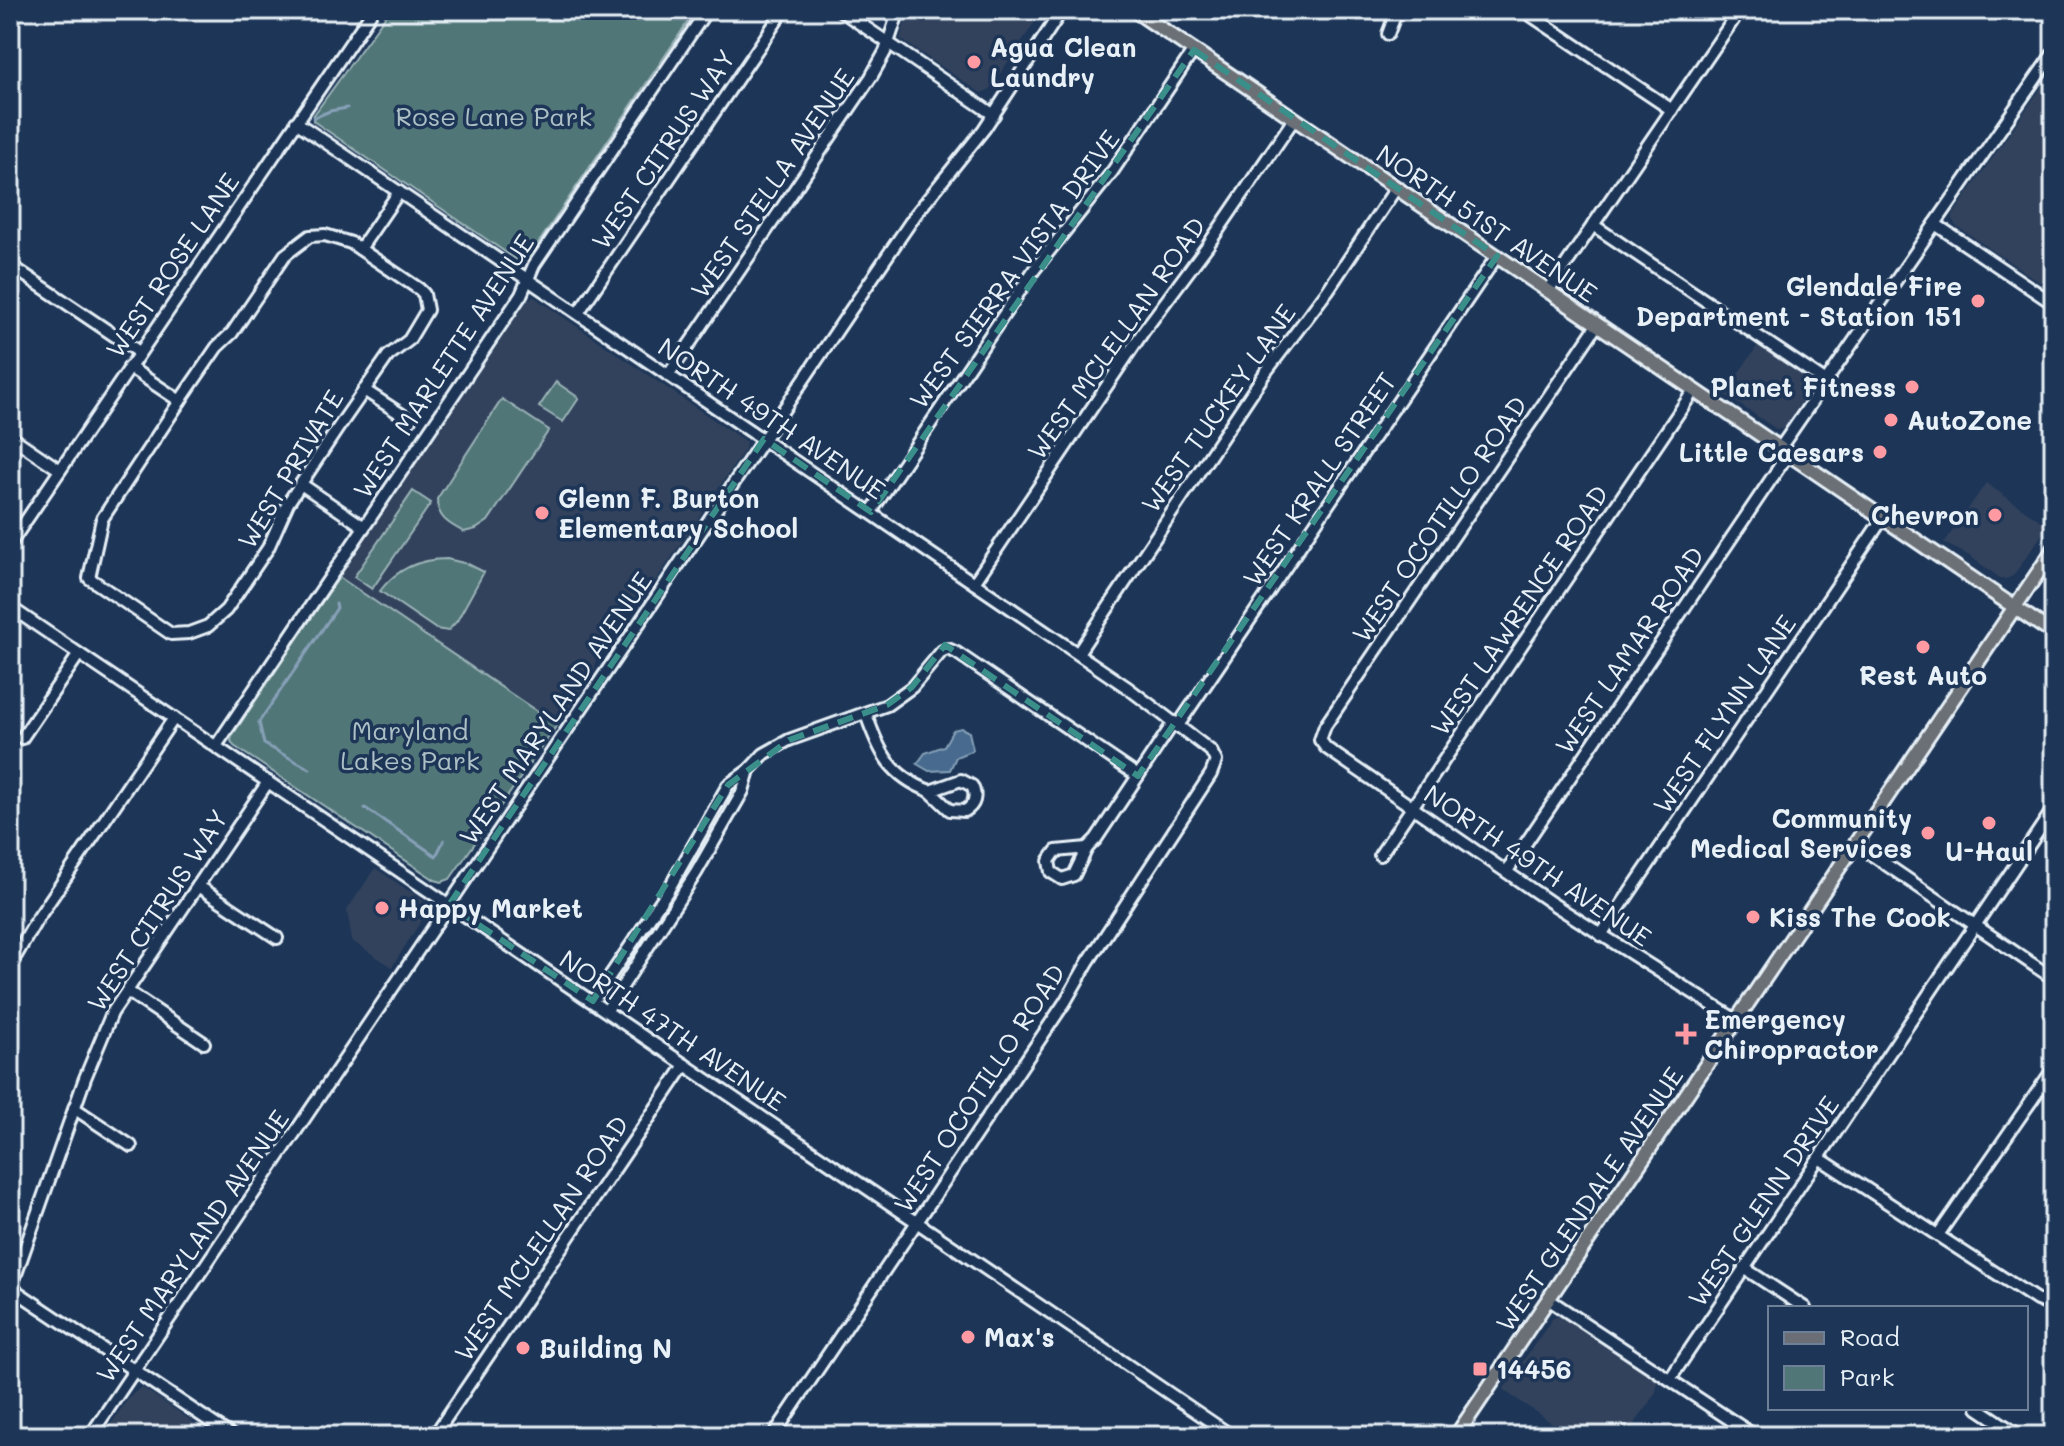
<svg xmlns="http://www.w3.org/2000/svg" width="2064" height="1446" viewBox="0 0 2064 1446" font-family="Mali,sans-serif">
	<rect width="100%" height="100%" fill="#1d3557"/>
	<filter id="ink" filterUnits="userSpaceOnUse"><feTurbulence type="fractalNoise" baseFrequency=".0125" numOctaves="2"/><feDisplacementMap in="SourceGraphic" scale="16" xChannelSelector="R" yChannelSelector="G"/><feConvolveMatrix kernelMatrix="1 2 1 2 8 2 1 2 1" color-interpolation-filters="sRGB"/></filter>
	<g filter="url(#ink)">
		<g fill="#30425c">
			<path d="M909,10H1043L989,90L981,93L900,39Z"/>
			<path d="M2054,69V292L1955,225L1953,220V215Z"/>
			<path d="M534,297L746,442L745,449L646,595L637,600L596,661L595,670L557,725L339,577L528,300Z"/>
			<path d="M1758,345L1810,382V388L1783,429H1776L1724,394Z"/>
			<path d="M1986,483L2048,526L2013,576L2006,579L2000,578L1968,555L1944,543Z"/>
			<path d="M375,868L424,901L428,910L392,967L352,941L347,910Z"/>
			<path d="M1560,1316L1658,1381L1656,1392L1627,1436H1571L1503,1390L1553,1318Z"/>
			<path d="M140,1388H143L214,1436H103L129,1397Z"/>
		</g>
		<g fill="#517678" stroke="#9cb4b8" stroke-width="2">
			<path d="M380,10H696L529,257L524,261L517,260L313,121V116L386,15Z"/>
			<path d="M556,382L579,398L563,422L539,407Z"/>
			<path d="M502,399L549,430L488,521L476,529L464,532C449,524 437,518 437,499Z"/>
			<path d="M413,491L431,503L372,589L354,577Z"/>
			<path d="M447,559L468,564L484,572L457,621L448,631L436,629L380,591C397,568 420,559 447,559Z"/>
			<path d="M339,577L557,725L450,879L442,882L435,880L234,746L231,741L232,736Z"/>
		</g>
		<path fill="#466b8e" stroke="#87a1b8" stroke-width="2" d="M961,728L969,732L973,750L956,757L950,770L929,771L917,764L925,753L944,746L953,730Z"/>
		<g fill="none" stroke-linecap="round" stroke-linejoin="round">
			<g stroke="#87a1b8" stroke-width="3">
				<path d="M313,118L330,111L347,108"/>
				<path d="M310,769L264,744L259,722L337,608L336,604"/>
				<path d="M365,808L436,856L444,840"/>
			</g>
			<g stroke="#e8f1f8" stroke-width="16">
				<g id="minor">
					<path d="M840,10L994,115"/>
					<path d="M1523,10L1672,110"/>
					<path d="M1388,34L1397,10"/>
					<path d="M296,122L1128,688L1211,751L1216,761L1211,774L1088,962L1065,1002L773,1436"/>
					<path d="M1935,224L2054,304"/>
					<path d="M1593,225L1826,382"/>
					<path d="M325,235L351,243L419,289L424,294L427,310L409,340L388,356L338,428L288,503L268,548L226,610L208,626L189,633L171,634L89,578L102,519L184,395L217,347L232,333L285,255L310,236Z"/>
					<path d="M360,249L399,192"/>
					<path d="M10,265L139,352"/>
					<path d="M1548,291L1740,10"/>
					<path d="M578,313L784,10"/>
					<path d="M1597,325L1325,726L1320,740L1326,748L1553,904L1736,1020"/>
					<path d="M129,367L180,401"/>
					<path d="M669,374L871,77L885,52L899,10"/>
					<path d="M364,390L410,420"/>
					<path d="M10,436L60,470"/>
					<path d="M1780,448L2054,52"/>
					<path d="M301,484L364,527"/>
					<path d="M871,512L1034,270L1112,172L1194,50"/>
					<path d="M10,544L371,13"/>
					<path d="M974,583L1143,332L1208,245L1294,119"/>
					<path d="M10,607L1232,1436"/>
					<path d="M1078,653L1265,373L1328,290L1396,188"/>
					<path d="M866,714C879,752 890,776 930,791"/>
					<path d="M1177,727L1497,256"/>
					<path d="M22,738L79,654"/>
					<path d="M216,746L521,295L534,265L707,10"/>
					<path d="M961,780L972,786C977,796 975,805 965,811L950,810L930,791Z"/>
					<path d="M1856,844L2054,979"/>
					<path d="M1087,848L1096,839L1174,722"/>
					<path d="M1087,848L1074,875L1062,879L1051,872L1049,861L1056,851Z"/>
					<path d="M1380,855L1694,390"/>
					<path d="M1507,871L1788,454"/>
					<path d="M198,886L277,938"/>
					<path d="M1601,935L1883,518"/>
					<path d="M10,966L36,921L174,718"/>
					<path d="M127,991L204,1043"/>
					<path d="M593,1001L667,892L728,785L749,770L764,754L789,740L887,705L912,687L942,651L948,649L957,653L1138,776"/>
					<path d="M607,1010L696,873L743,791L749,770"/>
					<path d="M74,1108L131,1146"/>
					<path d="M1819,1158L2037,1300L2054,1307"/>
					<path d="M1938,1235L2054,1068"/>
					<path d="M1744,1268L1805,1308"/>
					<path d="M10,1287L232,1436"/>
					<path d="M10,1291L85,1078L112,1013L268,782"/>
					<path d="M1548,1299L1755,1436"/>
					<path d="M1670,1379L2054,808"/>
					<path d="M1978,1408L2020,1436"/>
					<path d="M90,1436L875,274L916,214L984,129L1062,10"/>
					<path d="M434,1436L685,1065"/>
				</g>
			</g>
			<g stroke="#e8f1f8" stroke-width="18">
				<g id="major">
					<path d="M1134,10L2054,634"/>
					<path d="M1456,1436L2054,549"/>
				</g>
			</g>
			<use href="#minor" stroke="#1d3557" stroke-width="10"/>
			<use href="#major" stroke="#6b6f75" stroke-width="12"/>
		</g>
	</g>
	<path fill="none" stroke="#3a8f8a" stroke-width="6" stroke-dasharray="16 10" stroke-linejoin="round" d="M1194,50L1497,256L1138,776L945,645L912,687L887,705L789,740L728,785L593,1001L449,905L764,439L871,512Z"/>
	<g fill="#ff9aa2" stroke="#1d3557" stroke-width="3">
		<circle cx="974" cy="62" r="8"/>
		<circle cx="1978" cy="301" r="8"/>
		<circle cx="1912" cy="387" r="8"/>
		<circle cx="1891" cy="420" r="8"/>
		<circle cx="1880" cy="452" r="8"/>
		<circle cx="542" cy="513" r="8"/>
		<circle cx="1995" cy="515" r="8"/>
		<circle cx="1923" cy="647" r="8"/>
		<circle cx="1989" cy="823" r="8"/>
		<circle cx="1928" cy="833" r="8"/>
		<circle cx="382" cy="908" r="8"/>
		<circle cx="1753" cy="917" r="8"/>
		<path d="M1682 1022h8v8h8v8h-8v8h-8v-8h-8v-8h8z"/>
		<circle cx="968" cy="1337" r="8"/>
		<circle cx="523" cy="1348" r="8"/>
		<rect x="1472" y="1361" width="16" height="16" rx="4"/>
	</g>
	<g text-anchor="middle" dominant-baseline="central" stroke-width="7" stroke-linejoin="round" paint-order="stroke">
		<g font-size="26" font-weight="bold" fill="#e8f1f8" stroke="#1d3557" text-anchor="start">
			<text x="990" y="47">Agua Clean<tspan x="990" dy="30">Laundry</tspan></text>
			<text x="1962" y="286" text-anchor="end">Glendale Fire<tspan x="1962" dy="30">Department - Station 151</tspan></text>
			<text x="1896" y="387" text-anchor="end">Planet Fitness</text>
			<text x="1907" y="420">AutoZone</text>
			<text x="1864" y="452" text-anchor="end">Little Caesars</text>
			<text x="558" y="498">Glenn F. Burton<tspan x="558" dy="30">Elementary School</tspan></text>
			<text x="1979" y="515" text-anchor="end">Chevron</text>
			<text x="1923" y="675" text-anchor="middle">Rest Auto</text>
			<text x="1912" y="818" text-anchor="end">Community<tspan x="1912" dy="30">Medical Services</tspan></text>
			<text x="1989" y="851" text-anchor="middle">U-Haul</text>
			<text x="398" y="908">Happy Market</text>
			<text x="1769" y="917">Kiss The Cook</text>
			<text x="1704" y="1019">Emergency<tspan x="1704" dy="30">Chiropractor</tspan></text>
			<text x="984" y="1337">Max's</text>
			<text x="539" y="1348">Building N</text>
			<text x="1496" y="1369">14456</text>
		</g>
		<g font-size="26" fill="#acc0c5" stroke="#1d3557">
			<text x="494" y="116">Rose Lane Park</text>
			<text x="410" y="730">Maryland<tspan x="410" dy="30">Lakes Park</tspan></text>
		</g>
		<g font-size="26" fill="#e8f1f8" stroke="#1d3557">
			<text transform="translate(663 149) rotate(-56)">WEST CITRUS WAY</text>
			<text transform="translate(772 183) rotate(-56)">WEST STELLA AVENUE</text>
			<text transform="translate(1487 223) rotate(34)">NORTH 51ST AVENUE</text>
			<text transform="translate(172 265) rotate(-56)">WEST ROSE LANE</text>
			<text transform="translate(1014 269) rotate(-54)">WEST SIERRA VISTA DRIVE</text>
			<text transform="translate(1116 338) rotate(-55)">WEST MCLELLAN ROAD</text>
			<text transform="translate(443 366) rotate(-57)">WEST MARLETTE AVENUE</text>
			<text transform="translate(1218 408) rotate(-55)">WEST TUCKEY LANE</text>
			<text transform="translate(772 418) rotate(34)">NORTH 49TH AVENUE</text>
			<text transform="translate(290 469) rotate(-59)">WEST PRIVATE</text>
			<text transform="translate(1319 479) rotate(-56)">WEST KRALL STREET</text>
			<text transform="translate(1439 519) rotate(-56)">WEST OCOTILLO ROAD</text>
			<text transform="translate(1519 610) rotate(-56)">WEST LAWRENCE ROAD</text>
			<text transform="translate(1629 650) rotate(-56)">WEST LAMAR ROAD</text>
			<text transform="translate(555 708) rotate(-56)">WEST MARYLAND AVENUE</text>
			<text transform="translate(1724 714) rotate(-56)">WEST FLYNN LANE</text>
			<text transform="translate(1538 865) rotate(34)">NORTH 49TH AVENUE</text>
			<text transform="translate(157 910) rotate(-57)">WEST CITRUS WAY</text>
			<text transform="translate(673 1030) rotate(34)">NORTH 47TH AVENUE</text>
			<text transform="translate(979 1088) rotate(-57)">WEST OCOTILLO ROAD</text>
			<text transform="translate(1589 1199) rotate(-56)">WEST GLENDALE AVENUE</text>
			<text transform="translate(1763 1201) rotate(-56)">WEST GLENN DRIVE</text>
			<text transform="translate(541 1238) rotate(-56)">WEST MCLELLAN ROAD</text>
			<text transform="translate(192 1246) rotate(-56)">WEST MARYLAND AVENUE</text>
		</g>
	</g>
	<rect width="2064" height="1446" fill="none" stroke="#1d3557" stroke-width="40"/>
	<rect x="20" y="20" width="2024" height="1406" fill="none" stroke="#e8f1f8" stroke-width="3" filter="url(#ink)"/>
	<rect x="1768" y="1306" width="260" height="104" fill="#1d3557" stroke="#6e8097" stroke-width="2"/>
	<rect x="1784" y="1332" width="40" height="12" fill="#6b6f75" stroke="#6e8097" stroke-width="2"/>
	<text x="1840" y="1346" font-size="24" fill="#e8f1f8">Road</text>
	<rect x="1784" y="1366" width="40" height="24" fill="#517678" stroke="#6e8097" stroke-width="2"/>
	<text x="1840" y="1386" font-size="24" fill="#e8f1f8">Park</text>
</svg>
